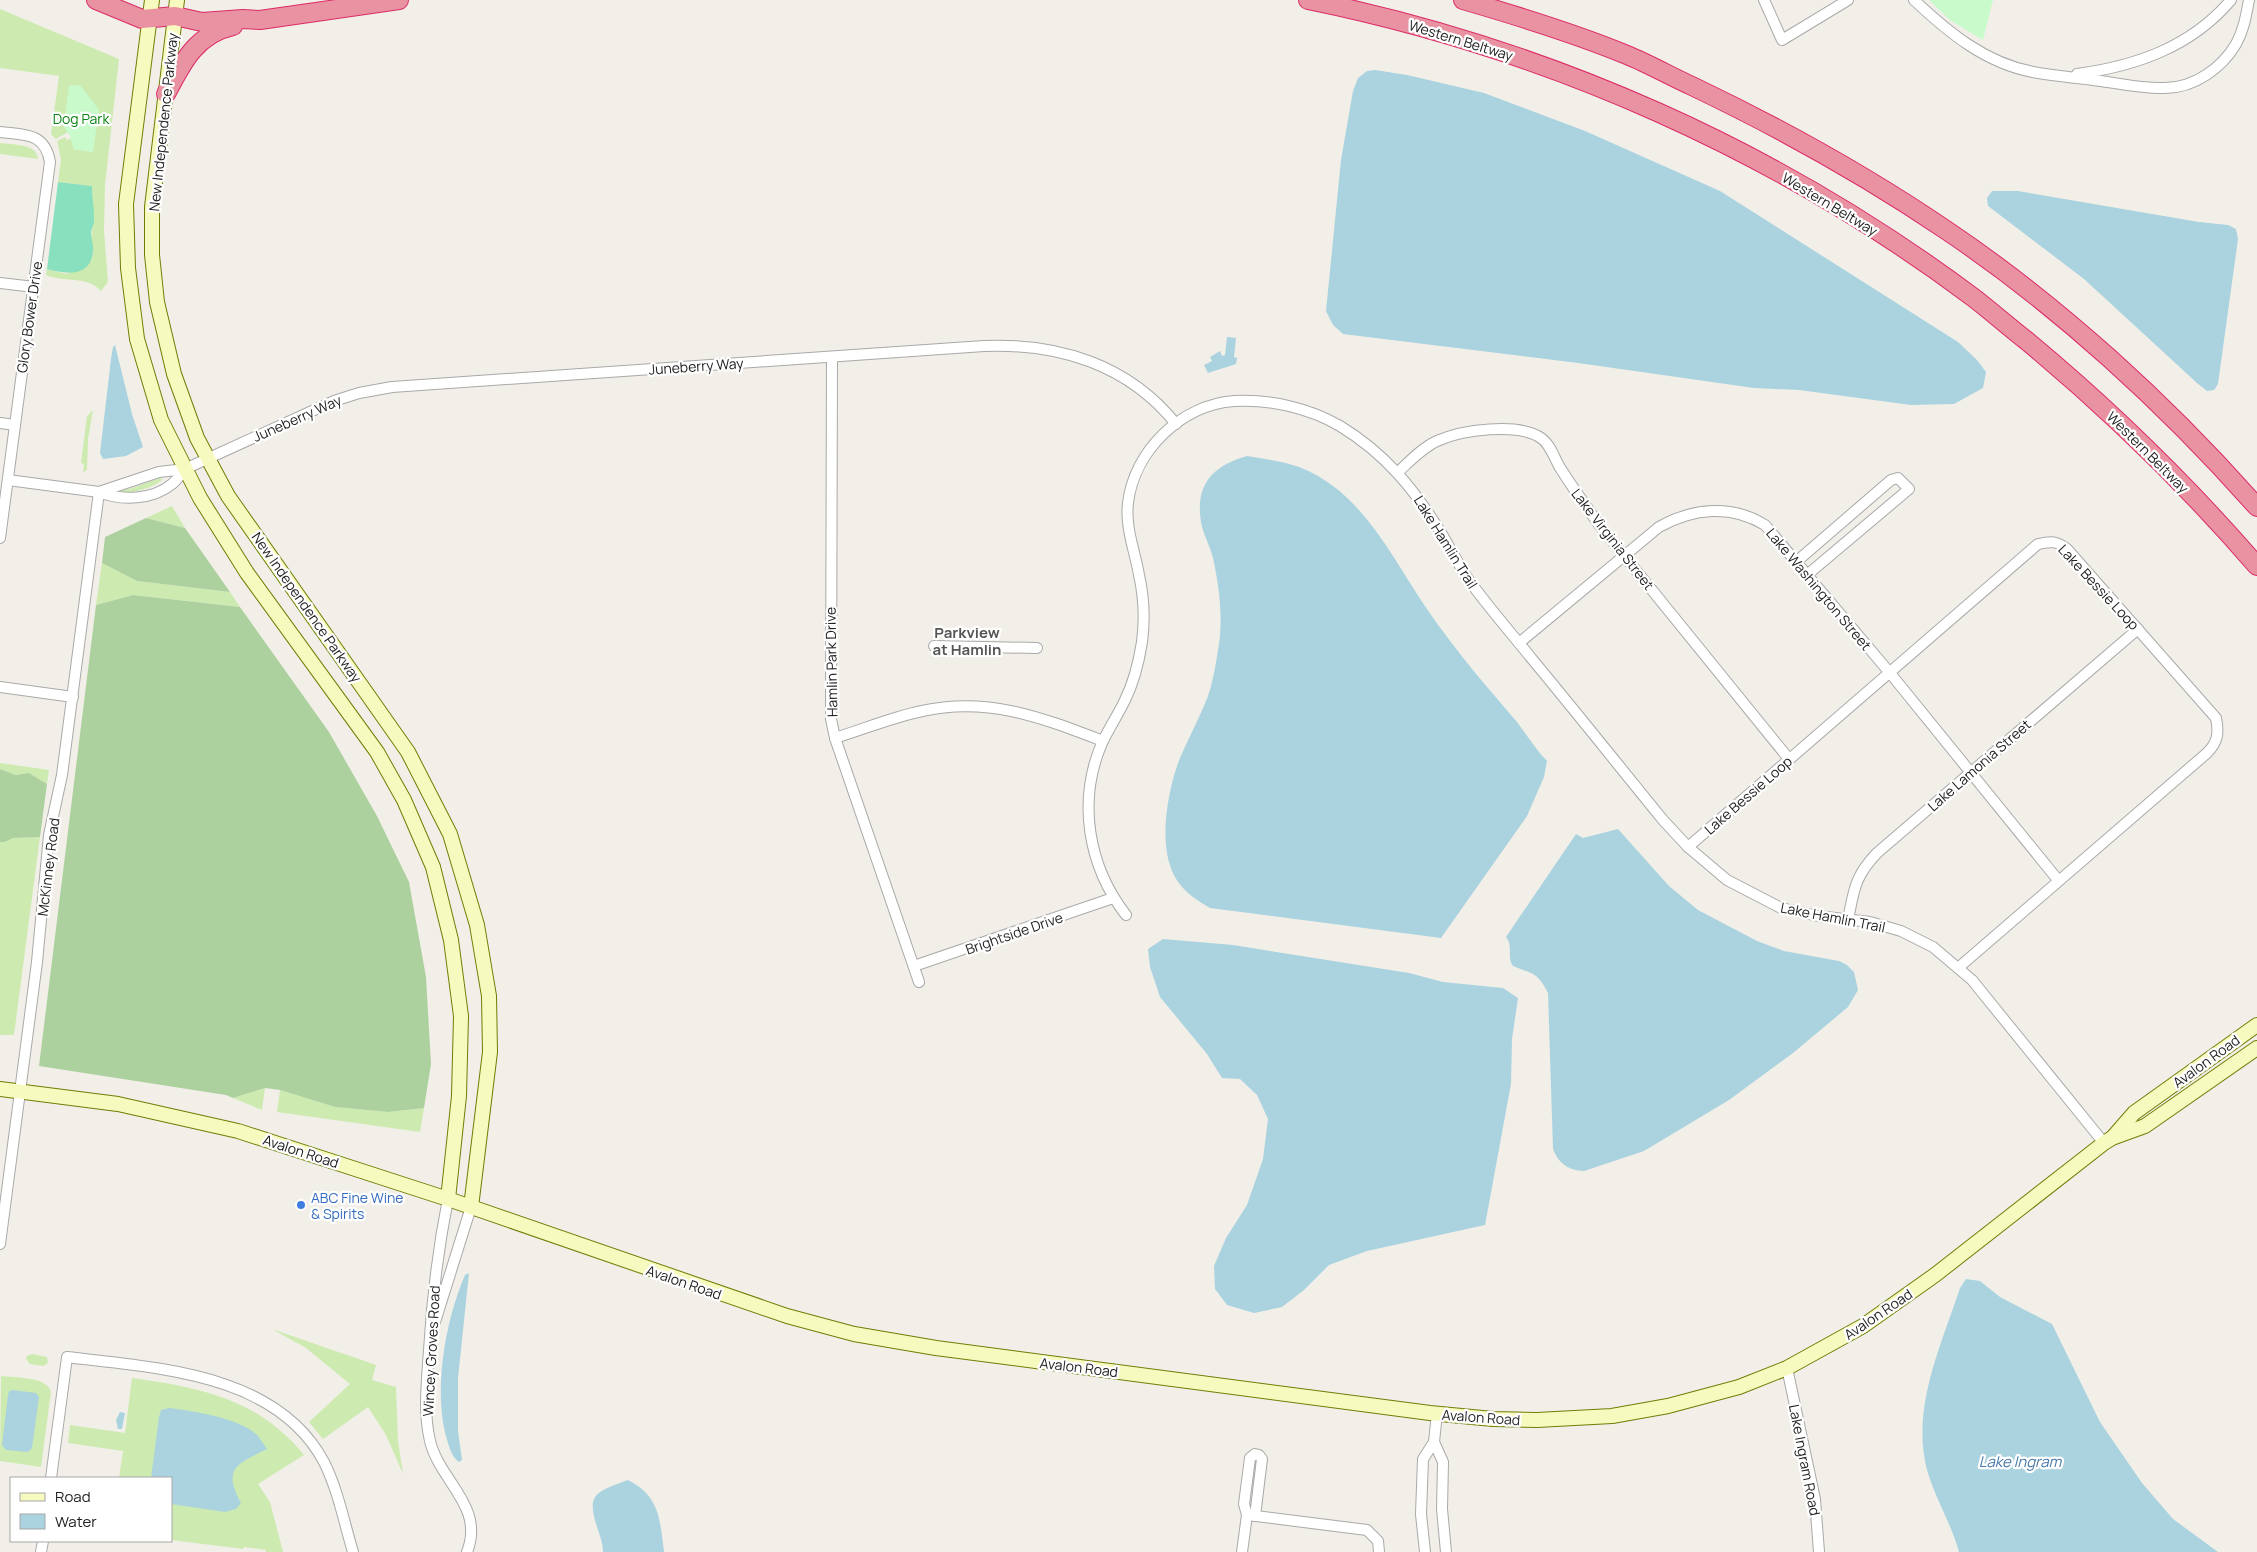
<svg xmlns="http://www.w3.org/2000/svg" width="2257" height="1552" viewBox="0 0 2257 1552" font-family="Manrope,sans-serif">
	<rect width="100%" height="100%" fill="#f2efe9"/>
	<g fill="#cdebb0">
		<path d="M0,9L119,59L105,185L104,231L108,282L101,291C87,275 63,283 46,275L47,269L67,274L92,259C94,249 90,240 92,231C94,215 92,203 92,186L58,182L61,159L57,141L65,137L67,140L71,138L74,149L93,152L64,126L68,132L56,139L51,134L59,76L0,68Z"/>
		<path d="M0,143C12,145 37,143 38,159L0,154Z"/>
		<path d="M93,410L88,439L87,470L83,472L84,464L81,463L87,416Z"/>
		<path d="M160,478L162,479L161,481C147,490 131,494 114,492L132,488Z"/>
		<path d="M172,506L185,528L146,518Z"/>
		<path d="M102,563L137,581L230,592L240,607L133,595L96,605Z"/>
		<path d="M0,763L49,770L47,784L29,773L16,775L0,769Z"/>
		<path d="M40,837L14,1035H0V842H5L13,838Z"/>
		<path d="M265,1088L262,1110L233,1098Z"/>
		<path d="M280,1090L335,1107L388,1112L424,1108L420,1132L277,1112Z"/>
		<path d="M272,1329L376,1365L372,1380L396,1387L398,1441L403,1474L386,1435L368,1407L323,1439L309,1422L350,1384L306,1348Z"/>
		<path d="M32,1354L47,1357L48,1363L43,1366L30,1364L26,1359L27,1356Z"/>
		<path d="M1,1376C15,1378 47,1376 51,1392L41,1467L0,1461Z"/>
		<path d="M132,1378C200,1387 260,1400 304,1455L258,1484L270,1502L283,1552H266V1550L244,1547L243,1549L171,1540V1478H119L123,1451L68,1443L70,1425L125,1433Z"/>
	</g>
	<g fill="#add19e">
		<path d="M146,518L185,528L230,592L137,581L102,563L105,537Z"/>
		<path d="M133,595L240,607L329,732L377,816L409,882L426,977L431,1064L424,1108L388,1112L335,1107L280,1090L265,1088L233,1098L226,1095L39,1066L96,605Z"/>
		<path d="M0,769L16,775L29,773L47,784L40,837L13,838L5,842H0Z"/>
	</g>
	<g fill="#c8facc">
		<path d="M1929,0H1993L1983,40L1951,21Z"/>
		<path d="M80,85L99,110L93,152L74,149L70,136L64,126L69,86Z"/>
	</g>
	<path fill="#88e0be" d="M58,182L92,186C92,197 94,207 94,217C95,223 92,227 91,232C91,239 94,245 93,252C90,278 65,274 47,269Z"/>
	<g fill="#aad3df">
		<path d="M1375,70L1407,75L1484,93L1585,131L1720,191L1958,342L1977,360L1986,372L1983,388L1954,404L1911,405L1799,390L1754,388L1578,363L1343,334L1333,325L1326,311L1341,160L1353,91L1358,78L1367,71Z"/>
		<path d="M1992,191H2018L2199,222L2228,225L2236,229L2238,239L2218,384L2214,390L2207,391L2197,383L2084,279L1988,206L1987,198Z"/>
		<path d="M1227,337L1236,338L1234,357L1237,358L1236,364L1208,373L1204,365L1212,361L1210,357L1220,351L1222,356L1225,355Z"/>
		<path d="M115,345L132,414L143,447L126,456L103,459L100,453L111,359L113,347Z"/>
		<path d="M1247,456C1264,459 1282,461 1299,467C1364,492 1392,559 1429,612C1456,651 1486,686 1517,722C1527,735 1535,749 1547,761L1544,777L1527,816L1441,938L1210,908C1198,901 1187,894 1178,882C1156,851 1167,791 1180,758C1189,737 1200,717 1208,696C1214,679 1216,661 1219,644C1223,615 1219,586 1213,558C1210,546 1203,534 1201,522C1195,485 1212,466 1247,456Z"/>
		<path d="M1618,829L1669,886L1698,910L1757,941L1784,951L1839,961L1847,965L1854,972L1858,990L1848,1007L1793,1053L1729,1100L1644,1151L1584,1171C1568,1170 1559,1164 1553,1149L1548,993C1537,971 1532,974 1513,966C1506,957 1514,947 1506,937L1576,834L1583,838Z"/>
		<path d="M1163,939L1233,945L1409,973L1443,982L1503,988L1518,998L1512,1039L1511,1084L1485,1225L1367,1251L1329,1265L1304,1290L1282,1307L1254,1313L1227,1305L1215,1289L1214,1266L1226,1238L1247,1205L1263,1159L1268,1119L1257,1095L1240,1079L1222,1078L1207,1054L1160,997L1150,967L1148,949Z"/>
		<path d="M469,1273L458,1378V1431L462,1460L459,1462C453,1458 450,1450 448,1443C432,1394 445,1321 465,1275Z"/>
		<path d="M1966,1279L1980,1281L2000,1297L2052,1324L2100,1422L2142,1483L2173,1519L2218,1552H1959C1951,1523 1935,1498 1927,1470C1911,1408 1941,1346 1960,1288Z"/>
		<path d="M13,1390L36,1393L39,1397L32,1448L28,1452L6,1450L2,1445L8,1395L9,1391Z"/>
		<path d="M169,1408C193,1411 241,1418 258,1436C261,1440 264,1445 267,1449C237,1464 222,1468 241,1503L236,1509L225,1512L171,1504V1478H151L159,1417L161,1410Z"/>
		<path d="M120,1412L125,1413L122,1429H118L116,1420Z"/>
		<path d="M628,1480C660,1496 660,1520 664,1552H603C603,1545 601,1539 599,1533C586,1495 592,1493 628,1480Z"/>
	</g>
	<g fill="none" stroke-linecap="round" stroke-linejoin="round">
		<g stroke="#a9a9a9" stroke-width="12">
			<g id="minor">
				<path d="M1764,0L1782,40L1848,0"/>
				<path d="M1914,0C1948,32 1985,63 2033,72C2055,76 2078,78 2101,81C2122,84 2144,89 2165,88C2194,88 2222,68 2236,44C2244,30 2246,15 2249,0"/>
				<path d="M2077,74C2136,66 2191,47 2231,0"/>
				<path d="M0,132C24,135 45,132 50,162L0,538"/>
				<path d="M0,283L34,287"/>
				<path d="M832,357L831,719L835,738L919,982"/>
				<path d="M0,423L15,425"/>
				<path d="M1398,472C1410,461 1422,448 1437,441C1461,430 1518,422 1541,438C1550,444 1554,457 1559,466C1572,487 1586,506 1600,526L1789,759"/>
				<path d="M8,480L99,492C121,501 153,500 172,484C177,480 181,474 185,469"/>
				<path d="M99,492L159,472L185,469L334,401L359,393L392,387L984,346C1058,343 1128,364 1176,424"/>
				<path d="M1796,562L1891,480L1898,478L1909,489L1807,575"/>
				<path d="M1519,643L1659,527C1693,508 1731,504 1765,525L1890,673L2058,880"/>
				<path d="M934,646L1037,648"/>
				<path d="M0,687L73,697"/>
				<path d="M835,738C864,729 893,717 922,711C988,696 1043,718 1103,741"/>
				<path d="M1688,847L2038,544C2051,541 2057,541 2067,549L2216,718C2219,733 2218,742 2207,753L1958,968"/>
				<path d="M1126,915C1088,866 1077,801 1102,743C1109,728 1118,715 1125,700C1134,682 1139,661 1142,642C1145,619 1144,597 1139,575C1135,551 1125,528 1128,503C1134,451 1181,405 1234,401C1270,399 1309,408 1340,426C1386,454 1415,490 1443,536C1452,551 1460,568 1471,583C1490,609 1512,634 1532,659C1576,712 1619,766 1663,820L1688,847L1727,880L1781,908L1818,916L1870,922L1901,931L1933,947L1972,980L2104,1143"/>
				<path d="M1848,920C1854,889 1855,876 1877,853L2138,629"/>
				<path d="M914,966L1113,898"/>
				<path d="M448,1199C438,1249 432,1299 429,1350C427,1381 423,1411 430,1441C440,1482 485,1506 467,1552"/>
				<path d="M0,1244L37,962L49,835L62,775L99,492"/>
				<path d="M435,1322L471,1207"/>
				<path d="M1787,1368L1815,1499L1819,1552"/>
				<path d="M1434,1442L1443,1462L1442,1509L1446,1552"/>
				<path d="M51,1478L67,1357C155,1368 276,1372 324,1462C338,1490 344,1522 353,1552"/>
				<path d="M1248,1515L1367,1530L1378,1541L1379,1552"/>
				<path d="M41,1552L43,1541"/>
				<path d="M1242,1552L1247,1515L1244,1504L1250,1458L1255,1454L1259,1455L1262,1459L1255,1516"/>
				<path d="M1425,1552L1421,1514L1423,1459L1434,1442L1437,1413"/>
			</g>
		</g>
		<g stroke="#707d05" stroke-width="16">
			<g id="secondary">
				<path d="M152,0L126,204L128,268L137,339L161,420L200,498L247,573L377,752L404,800L433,867L451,940L461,1016L459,1096L448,1199"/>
				<path d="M177,0L152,207V255L157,302L174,374L197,438L228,496L408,752L450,834L477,925L489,996L490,1052L471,1207"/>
				<path d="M0,1089L118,1104L238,1131L448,1199L787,1316L854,1334L936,1348L1430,1413L1493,1419L1537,1420L1612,1416L1668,1406L1739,1387L1787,1368L1863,1326L1935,1275L2104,1143L2112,1138L2145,1126L2257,1048"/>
				<path d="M2113,1137L2134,1113L2257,1025"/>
			</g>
		</g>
		<g stroke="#dc2a67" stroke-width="20">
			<g id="motorway">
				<path d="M96,0L142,19L175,16L202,22L243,19L260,20L399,0"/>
				<path d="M1308,0C1549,49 1778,151 1974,298C1992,312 2009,327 2027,341C2110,410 2187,485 2257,566"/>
				<path d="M1463,0C1518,16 1574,33 1627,55C1649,64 1670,76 1692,86C1780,128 1865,175 1946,230C2059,306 2167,405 2257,507"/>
				<path d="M166,94C182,63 196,34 233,26"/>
			</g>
		</g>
		<use href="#minor" stroke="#fff" stroke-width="10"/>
		<use href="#secondary" stroke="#f7fabf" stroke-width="14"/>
		<use href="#motorway" stroke="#e892a2" stroke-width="18"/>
	</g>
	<circle fill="#3f7fe0" stroke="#fff" stroke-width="2" cx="301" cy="1205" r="5"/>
	<g text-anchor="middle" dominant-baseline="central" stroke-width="4.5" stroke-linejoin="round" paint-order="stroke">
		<g font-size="14" fill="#222" stroke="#fff">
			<text transform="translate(1461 40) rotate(17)">Western Beltway</text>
			<text transform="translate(163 122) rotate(-84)">New Independence Parkway</text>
			<text transform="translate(1830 204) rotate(31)">Western Beltway</text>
			<text transform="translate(29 317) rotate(-82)">Glory Bower Drive</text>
			<text transform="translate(696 366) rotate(-4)">Juneberry Way</text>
			<text transform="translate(297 418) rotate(-24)">Juneberry Way</text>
			<text transform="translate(2148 452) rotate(45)">Western Beltway</text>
			<text transform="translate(1613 539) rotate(52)">Lake Virginia Street</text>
			<text transform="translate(1446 542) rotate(58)">Lake Hamlin Trail</text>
			<text transform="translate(2099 587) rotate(47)">Lake Bessie Loop</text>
			<text transform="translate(1819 589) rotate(50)">Lake Washington Street</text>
			<text transform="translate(307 607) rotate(55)">New Independence Parkway</text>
			<text transform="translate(831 662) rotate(-91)">Hamlin Park Drive</text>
			<text transform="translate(1979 765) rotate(-41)">Lake Lamonia Street</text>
			<text transform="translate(1748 795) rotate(-41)">Lake Bessie Loop</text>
			<text transform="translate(48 867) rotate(-83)">McKinney Road</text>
			<text transform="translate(1833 917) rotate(11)">Lake Hamlin Trail</text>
			<text transform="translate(1014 933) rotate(-19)">Brightside Drive</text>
			<text transform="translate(2206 1061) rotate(-36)">Avalon Road</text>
			<text transform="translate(301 1151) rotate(18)">Avalon Road</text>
			<text transform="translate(684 1282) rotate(19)">Avalon Road</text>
			<text transform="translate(1878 1314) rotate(-34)">Avalon Road</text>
			<text transform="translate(431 1351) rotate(-87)">Wincey Groves Road</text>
			<text transform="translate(1079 1367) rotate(7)">Avalon Road</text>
			<text transform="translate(1481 1417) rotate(4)">Avalon Road</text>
			<text transform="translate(1805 1460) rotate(79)">Lake Ingram Road</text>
		</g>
		<g font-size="14" fill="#0c8416" stroke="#fff">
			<text x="81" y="118">Dog Park</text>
		</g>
		<g font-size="14" fill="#366cbe" stroke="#fff" text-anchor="start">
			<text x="311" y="1197">ABC Fine Wine<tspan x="311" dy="16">&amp; Spirits</tspan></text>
		</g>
		<g font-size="15" font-weight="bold" fill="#555" stroke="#fff">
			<text x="967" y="632">Parkview<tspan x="967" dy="17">at Hamlin</tspan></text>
		</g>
		<g font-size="15" font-style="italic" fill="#4a7aab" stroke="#fff">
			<text x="2020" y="1461">Lake Ingram</text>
		</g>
	</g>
	<rect x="10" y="1477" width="162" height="65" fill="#ffffff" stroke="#a7a7a7"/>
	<rect x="20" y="1493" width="25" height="8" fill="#f7fabf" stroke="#a7a7a7"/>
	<text x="55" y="1502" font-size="15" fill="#222222">Road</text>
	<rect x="20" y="1514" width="25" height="15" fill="#aad3df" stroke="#a7a7a7"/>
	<text x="55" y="1527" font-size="15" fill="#222222">Water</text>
</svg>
